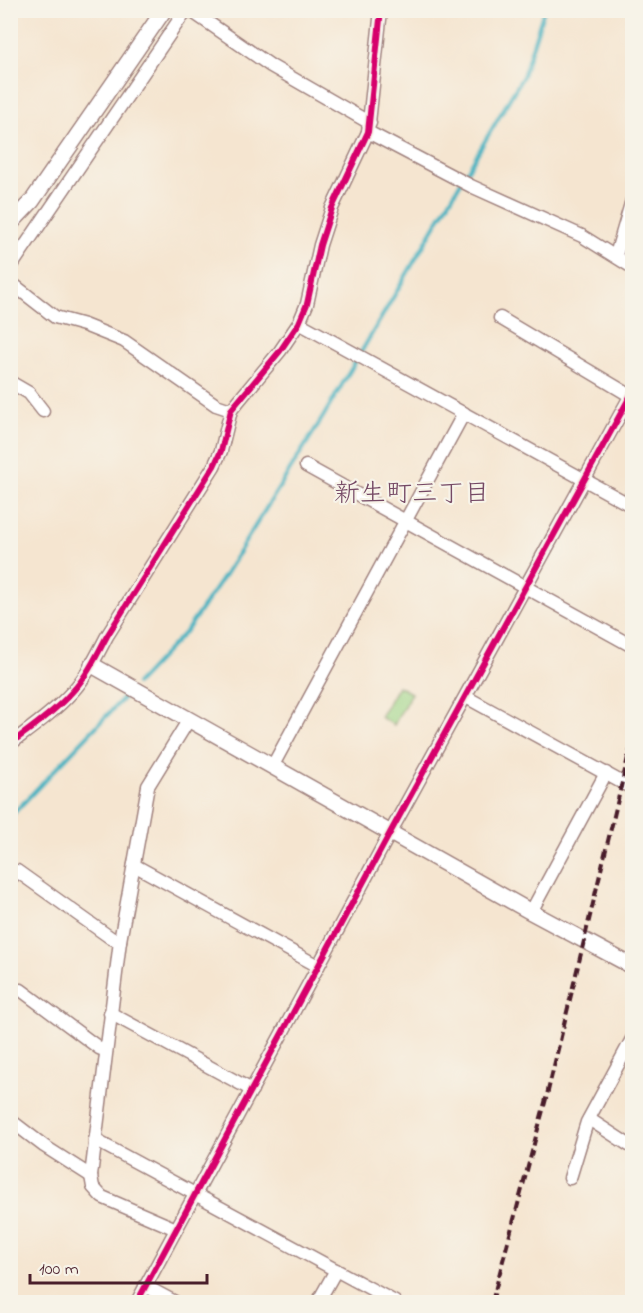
<svg xmlns="http://www.w3.org/2000/svg" width="643" height="1313" viewBox="0 0 643 1313" font-family="'Indie Flower','Klee One',sans-serif">
	<rect width="100%" height="100%" fill="#f7f3e8"/>
	<filter id="ink" filterUnits="userSpaceOnUse"><feTurbulence type="fractalNoise" baseFrequency=".0167" numOctaves="2"/><feDisplacementMap in="SourceGraphic" scale="12" xChannelSelector="R" yChannelSelector="G"/><feConvolveMatrix kernelMatrix="1 2 1 2 8 2 1 2 1" color-interpolation-filters="sRGB"/></filter>
	<filter id="wash" filterUnits="userSpaceOnUse"><feTurbulence type="fractalNoise" baseFrequency=".008" numOctaves="4" result="noise"/><feDisplacementMap in="SourceGraphic" scale="24" xChannelSelector="R" yChannelSelector="G"/><feGaussianBlur stdDeviation="1.35" result="paint"/><feColorMatrix in="noise" values="0 0 0 0 0 0 0 0 0 0 0 0 0 0 0 0 0 1.4 0 .05"/><feComposite in="paint" operator="in"/></filter>
	<g filter="url(#wash)">
		<rect width="100%" height="100%" fill="#f5e5d0"/>
		<path fill="#9dd485" stroke="#747a58" stroke-width="1.5" d="M398,686L411,693L394,725L380,717Z"/>
		<g fill="none" stroke-linecap="round" stroke-linejoin="round">
			<g stroke="#45b2c1" stroke-width="4">
				<path d="M136,684L187,630L224,576L323,417L523,76L544,10"/>
				<path d="M10,817L131,690"/>
			</g>
		</g>
	</g>
	<g filter="url(#ink)">
		<g fill="none" stroke-linecap="round" stroke-linejoin="round">
			<g stroke="#a0827e" stroke-width="15">
				<g id="minor">
					<path d="M190,10L271,66L370,123"/>
					<path d="M368,132L471,186L582,236L632,267"/>
					<path d="M616,255L632,200"/>
					<path d="M10,268L186,10"/>
					<path d="M10,282L55,317L84,325L124,341L216,405L231,410"/>
					<path d="M500,318L631,396"/>
					<path d="M299,323L632,506"/>
					<path d="M10,382L29,393L43,411"/>
					<path d="M306,466L632,646"/>
					<path d="M466,697L632,788"/>
					<path d="M10,744C31,728 54,712 72,692C87,676 97,655 107,636L214,466L221,451L231,410L280,351L299,323L307,304L320,245L332,208L368,132L381,10"/>
					<path d="M272,767L464,413"/>
					<path d="M134,865L318,966"/>
					<path d="M10,879L17,871L111,938L120,941"/>
					<path d="M531,912L606,773"/>
					<path d="M21,990L99,1048L106,1051"/>
					<path d="M110,1013L252,1090"/>
					<path d="M589,1119L632,1147"/>
					<path d="M10,1120L44,1146L91,1176L120,941L148,786L188,721"/>
					<path d="M95,1140L395,1302"/>
					<path d="M91,1176L93,1187L102,1197L176,1229"/>
					<path d="M570,1178L587,1122L632,1039"/>
					<path d="M145,1286L175,1302"/>
					<path d="M137,1302L390,833L632,393"/>
					<path d="M318,1302L336,1270"/>
				</g>
			</g>
			<g stroke="#a0827e" stroke-width="18">
				<g id="tertiary">
					<path d="M10,224L32,201L164,10"/>
					<path d="M92,665L531,912L632,966"/>
				</g>
			</g>
			<use href="#minor" stroke="#fff" stroke-width="12"/>
			<use href="#tertiary" stroke="#fff" stroke-width="15"/>
			<path stroke="#4a1f2b" stroke-width="4" stroke-dasharray="9 4.5" stroke-linecap="butt" d="M492,1302L547,1095L632,741"/>
			<g stroke="#f7f3e8" stroke-width="10">
				<g id="cycleway">
					<path d="M10,744C31,728 54,712 72,692C87,676 97,655 107,636L214,466L221,451L231,410L280,351L299,323L307,304L320,245L332,208L368,132L381,10"/>
					<path d="M137,1302L390,833L632,393"/>
				</g>
			</g>
			<use href="#cycleway" stroke="#d6006c" stroke-width="6"/>
		</g>
	</g>
	<g text-anchor="middle" dominant-baseline="central" stroke-width="4.5" stroke-linejoin="round" paint-order="stroke">
		<g font-size="26" fill="#754965" stroke="#f7f3e8">
			<text x="412" y="495">新生町三丁目</text>
		</g>
	</g>
	<rect width="643" height="1313" fill="none" stroke="#f7f3e8" stroke-width="36"/>
	<path d="M30 1274v9h177v-9" fill="none" stroke="#4a1f2b" stroke-width="3"/>
	<text x="39" y="1274" font-size="18" fill="#4a1f2b" stroke="#f7f3e8" stroke-width="4.5" paint-order="stroke">100 m</text>
</svg>
